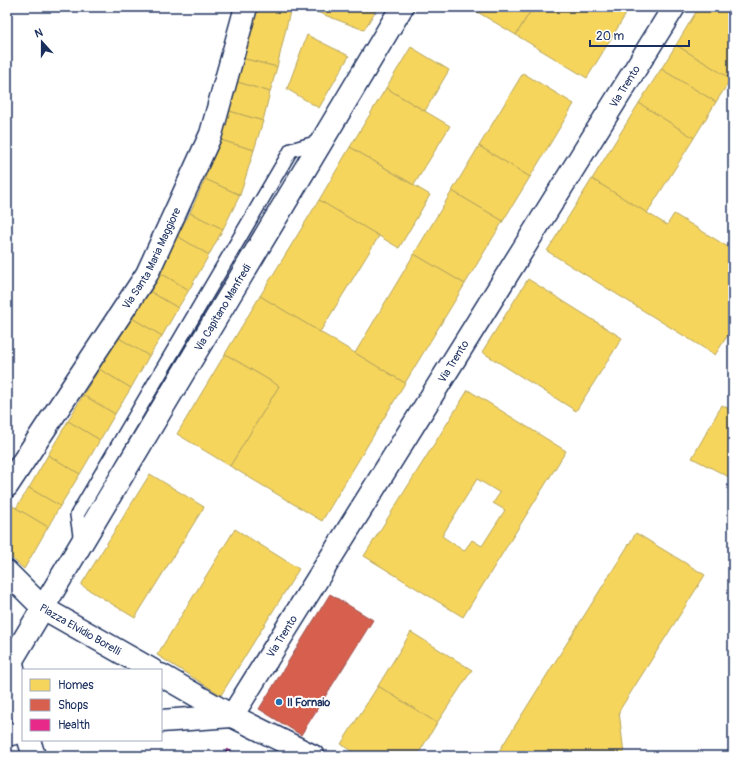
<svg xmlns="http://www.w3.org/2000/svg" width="740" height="763" viewBox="0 0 740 763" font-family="Pangolin,sans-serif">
	<rect width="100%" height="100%" fill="#fff"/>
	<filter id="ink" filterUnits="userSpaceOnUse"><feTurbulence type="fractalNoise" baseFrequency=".025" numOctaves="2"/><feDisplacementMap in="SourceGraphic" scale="8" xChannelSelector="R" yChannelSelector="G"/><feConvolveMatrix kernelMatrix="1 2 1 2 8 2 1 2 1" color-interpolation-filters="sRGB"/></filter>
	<g filter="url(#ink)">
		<g fill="#f6d55c" stroke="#b4a35d" fill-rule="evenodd">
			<path d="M254,7H291L277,67L241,58Z"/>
			<path d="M315,7H369L376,10L364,30L314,11Z"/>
			<path d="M469,7H533L516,35Z"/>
			<path d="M533,7H625L629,9L587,78L516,35Z"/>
			<path d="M699,7H733V76L731,79L676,45Z"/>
			<path d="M307,35L349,56L319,108L287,89Z"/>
			<path d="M676,45L731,79L716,102L661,69Z"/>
			<path d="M411,47L449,70L425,111L386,88Z"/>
			<path d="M241,58L277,67L270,92L234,81Z"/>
			<path d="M661,69L716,102L694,138L639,103Z"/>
			<path d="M523,73L574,104L530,177L479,146Z"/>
			<path d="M234,81L270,92L263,121L226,110Z"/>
			<path d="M386,88L450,126L414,185L350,147Z"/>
			<path d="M639,103L694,138L647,213L592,179Z"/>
			<path d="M226,110L263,121L254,150L217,139Z"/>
			<path d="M217,139L254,150L240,195L205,179Z"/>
			<path d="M479,146L530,177L503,221L452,191Z"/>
			<path d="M350,147L430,195L399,248L319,200Z"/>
			<path d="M205,179L240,195L223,229L190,213Z"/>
			<path d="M592,179L667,225L674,214L733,250V254L728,263L733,266V327L715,355L547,251Z"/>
			<path d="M452,191L503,221L465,284L414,254Z"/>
			<path d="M319,200L379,236L320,332L260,296Z"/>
			<path d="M190,213L223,229L209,255L177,236Z"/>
			<path d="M177,236L209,255L189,290L157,271Z"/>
			<path d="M414,254L465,284L405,383L355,353Z"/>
			<path d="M733,254V266L728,263Z"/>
			<path d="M157,271L189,290L178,308L146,289Z"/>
			<path d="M528,279L622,338L576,411L482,352Z"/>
			<path d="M146,289L178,308L162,336L130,317Z"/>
			<path d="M260,296L405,383L322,521L230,466L279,386L225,354Z"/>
			<path d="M130,317L162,336L149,356L117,337Z"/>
			<path d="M117,337L149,356L131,388L99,369Z"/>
			<path d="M225,354L279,386L230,466L177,434Z"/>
			<path d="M99,369L131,388L115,414L83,395Z"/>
			<path d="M468,390L566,451L463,617L364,556ZM477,479L500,493L493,503L505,510L482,546L472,540L464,551L442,536Z"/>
			<path d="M83,395L115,414L100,440L68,421Z"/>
			<path d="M722,405L733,411V479L692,458Z"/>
			<path d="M68,421L100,440L80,474L48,455Z"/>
			<path d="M48,455L80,474L60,506L29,488Z"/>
			<path d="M150,474L204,507L135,618L81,585Z"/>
			<path d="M29,488L60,506L48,527L16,508Z"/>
			<path d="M11,505L48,527L24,569L7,554V511Z"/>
			<path d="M235,529L299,569L221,695L157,655Z"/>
			<path d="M636,533L705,575L619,711L624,754L619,756H496Z"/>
			<path d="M411,632L472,670L437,723L378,686Z"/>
			<path d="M378,686L437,723L417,756H360L341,744Z"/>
		</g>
		<path fill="#d6604d" stroke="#9e5152" d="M330,594L373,620L301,735L259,709Z"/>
		<path fill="#e7298a" stroke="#aa2b7d" d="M227,749L240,756H223Z"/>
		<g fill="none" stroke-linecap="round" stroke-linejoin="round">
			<g stroke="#1b2f5e" stroke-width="16">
				<path id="service" d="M81,542L77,515L291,150L322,141"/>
			</g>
			<g stroke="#1b2f5e" stroke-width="25">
				<g id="minor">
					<path id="s1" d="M7,486L147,274L211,134L246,7"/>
					<path id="s2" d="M7,572L43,608L152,670"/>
					<path d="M12,663L23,717"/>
					<path id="s3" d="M7,668L402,7"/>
					<path d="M161,675L232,716L313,756"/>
					<path id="s4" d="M232,716L674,7"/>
					<path d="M161,721L232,716"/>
					<path d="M7,735L23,731"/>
					<path d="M29,740L34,756"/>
				</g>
			</g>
			<use href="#service" stroke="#fff" stroke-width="13"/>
			<use href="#minor" stroke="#fff" stroke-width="22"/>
		</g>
	</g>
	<circle fill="#1f6fb2" stroke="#fff" stroke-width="1.5" cx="279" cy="702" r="4"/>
	<g text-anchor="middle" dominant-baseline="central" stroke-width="4" stroke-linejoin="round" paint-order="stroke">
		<g font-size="11" fill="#1b2f5e" stroke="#fff">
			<text stroke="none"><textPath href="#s4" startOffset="742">Via Trento</textPath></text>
			<text stroke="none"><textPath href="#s1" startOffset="270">Via Santa Maria Maggiore</textPath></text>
			<text stroke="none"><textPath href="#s3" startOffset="420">Via Capitano Manfredi</textPath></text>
			<text stroke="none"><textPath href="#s4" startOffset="418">Via Trento</textPath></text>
			<text stroke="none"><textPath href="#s2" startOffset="94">Piazza Elvidio Borelli</textPath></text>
			<text stroke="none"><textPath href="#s4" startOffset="94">Via Trento</textPath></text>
		</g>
		<g font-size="11" font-weight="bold" fill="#1b2f5e" stroke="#fff" text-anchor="start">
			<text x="287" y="702">Il Fornaio</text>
		</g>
	</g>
	<rect width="740" height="763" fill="none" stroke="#fff" stroke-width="24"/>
	<rect x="12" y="12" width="716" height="739" fill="none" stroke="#1b2f5e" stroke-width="1.5" filter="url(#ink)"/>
	<rect x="22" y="669" width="140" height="72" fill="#ffffff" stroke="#a4acbf"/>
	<rect x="30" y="679" width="20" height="12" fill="#f6d55c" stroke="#a4acbf"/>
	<text x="58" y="689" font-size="12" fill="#1b2f5e">Homes</text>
	<rect x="30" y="699" width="20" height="12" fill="#d6604d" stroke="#a4acbf"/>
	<text x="58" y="709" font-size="12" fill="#1b2f5e">Shops</text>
	<rect x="30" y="719" width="20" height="12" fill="#e7298a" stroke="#a4acbf"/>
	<text x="58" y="729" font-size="12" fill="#1b2f5e">Health</text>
	<g transform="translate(42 42) rotate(339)" stroke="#ffffff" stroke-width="3" paint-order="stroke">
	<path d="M0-3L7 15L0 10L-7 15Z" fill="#1b2f5e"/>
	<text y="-6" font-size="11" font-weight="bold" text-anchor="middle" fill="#1b2f5e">N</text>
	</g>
	<path d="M590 40v6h99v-6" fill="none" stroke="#1b2f5e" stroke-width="2"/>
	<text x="596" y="40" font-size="12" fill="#1b2f5e" stroke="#ffffff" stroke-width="3" paint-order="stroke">20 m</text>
</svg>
